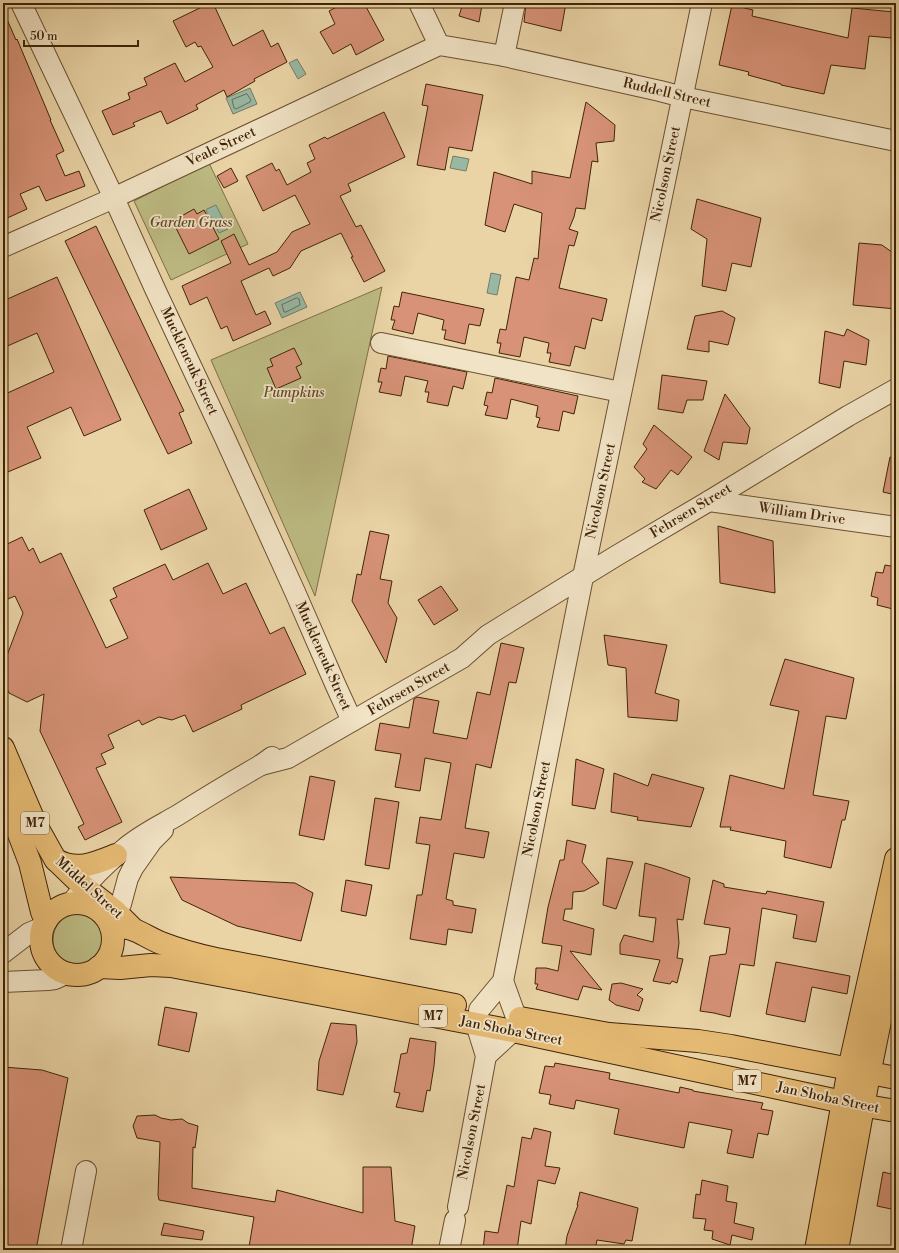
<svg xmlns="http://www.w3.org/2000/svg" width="899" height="1253" viewBox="0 0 899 1253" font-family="'Libre Bodoni',serif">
	<rect width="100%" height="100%" fill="#ead4a6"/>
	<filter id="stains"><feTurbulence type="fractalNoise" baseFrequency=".005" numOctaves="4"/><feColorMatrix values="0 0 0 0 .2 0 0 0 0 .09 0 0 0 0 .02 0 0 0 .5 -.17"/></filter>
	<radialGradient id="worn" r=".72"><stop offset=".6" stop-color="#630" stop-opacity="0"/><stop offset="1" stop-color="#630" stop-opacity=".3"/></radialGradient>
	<g fill="#bdbb83" stroke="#7f7046">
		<path d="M209,163L248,244L171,280L134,201Z"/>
		<path d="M382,287L315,596L211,360Z"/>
		<circle cx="81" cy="940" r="28"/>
	</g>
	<g fill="#98b8a4" stroke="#757d66">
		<path d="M297,59L306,74L298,79L289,63Z"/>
		<path d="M250,88L257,104L233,114L226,98Z"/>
		<path d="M453,156L469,159L466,171L450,168Z"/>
		<path d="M216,205L228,229L219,233L210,215H209L206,211L207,209Z"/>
		<path d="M491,273L501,275L497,295L487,293Z"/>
		<path d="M300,292L307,307L282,318L275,303Z"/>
	</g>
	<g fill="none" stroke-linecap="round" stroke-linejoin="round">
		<g stroke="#6c6e56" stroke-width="1">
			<path d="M247,94L251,100L250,102L236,109L234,108L232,100Z"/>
			<path d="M297,298L299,299L300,305L286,312H284L282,305Z"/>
		</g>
	</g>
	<g fill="#d79277" stroke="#412409">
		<path d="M210,3H213L233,46L263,30L271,47L278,43L287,62L254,79L255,81L227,97L224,90L196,105L198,109L167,124L161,111L133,123L135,126L113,135L102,111L130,99L128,93L147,85L144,78L175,63L185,82L213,67L201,46L198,47L195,42L186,47L173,21Z"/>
		<path d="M344,3H364L384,40L356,55L351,44L333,54L320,32L335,24L329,11Z"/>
		<path d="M463,3H477L482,5L479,22L459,16Z"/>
		<path d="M526,3L547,4V3H566L561,31L524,22Z"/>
		<path d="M732,5L753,10L752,16L848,38L852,8L894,12L891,38L869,36L865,69L831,65L824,94L781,85V84L748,75L749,72L719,65Z"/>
		<path d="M3,10L16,40L17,39L51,120H50L64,151L56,155L65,176L79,171L85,186L46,201L39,186L20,194L27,209L3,220Z"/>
		<path d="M426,84L483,95L472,151L449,147L445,170L417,165L428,106L422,105Z"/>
		<path d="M586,102L615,125L614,141L596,143L598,162L592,161L585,209L576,208L574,217L569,229L578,232L574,246L569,245L559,288L607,299L602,321L592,318L585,349L575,346L570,366L549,362L551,353H547L549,343L524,337L520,357L499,353L501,343H497L500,329L506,330L516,277L529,280L534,258L538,259L542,213L514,204L505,232L485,225L494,172L532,184V171L570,178Z"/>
		<path d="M384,112L405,157L348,184L351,191L340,196L356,227L361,225L385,271L364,282L351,257H353L341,233L301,251L290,268L273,276L269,268L241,281L256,315L265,311L271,324L233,341L227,326L221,329L207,297L190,305L182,286L231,263L221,241L234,234L249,265L277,252L292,232L310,224L295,195L263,211L246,176L272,163L276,171L279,169L287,185L311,172L307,163L315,159L309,145L325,137L327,139Z"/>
		<path d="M231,168L238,181L224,188L217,176Z"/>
		<path d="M697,199L761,218L751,267L732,263L726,291L702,286L707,239L691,229Z"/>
		<path d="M194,209L197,214L204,210L219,239L189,254L174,224L180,221L178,218Z"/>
		<path d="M96,226L184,411L179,413L192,443L168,454L65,241Z"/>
		<path d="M859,243L882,245L896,255V309L853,305Z"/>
		<path d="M57,277L121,420L84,436L71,407L27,427L41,458L3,474V395L54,372L37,333L3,348V301Z"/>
		<path d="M402,292L484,309L480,326L469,324L465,344L444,339L446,330H442L444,320L418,313L413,334L392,329L395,320H391L394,306L399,307Z"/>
		<path d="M722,311L735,318L728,345L709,341V352L687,349L695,316Z"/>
		<path d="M847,329L869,340L866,365L844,361L840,388L819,383L825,331L844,336Z"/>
		<path d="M294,348L302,364L296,367L301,378L276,389L267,368L273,366L270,359Z"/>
		<path d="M388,356L467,372L463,389L453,386L448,406L427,402L429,392H425L428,381L405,376L401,396L379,392L382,382H378L381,368L386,369Z"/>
		<path d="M662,375L707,381L703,400H687L683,413L658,409Z"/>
		<path d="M495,378L578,396L574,414L563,411L559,431L537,427L540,418L536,417L538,406L511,399L507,419L485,415L488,406L484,405L487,392L492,393Z"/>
		<path d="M725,394L750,428L747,444L723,442L719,460L704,451Z"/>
		<path d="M654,425L692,457L678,475L671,470L656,489L642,482L645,479L634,467L647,449L643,444Z"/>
		<path d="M890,457H896V495L883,492Z"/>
		<path d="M189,489L207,529L161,550L144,510Z"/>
		<path d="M718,526L773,541L775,593L720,583Z"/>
		<path d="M370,531L389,535L380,579L392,581L388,603L397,618L386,663L352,601L357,574L361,575Z"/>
		<path d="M22,537L29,551L33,548L40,563L61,553L106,648L128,638L110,600L117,597L113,588L165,564L173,580L208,563L223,594L246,583L270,634L284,627L306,674L241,705L242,709L193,732L185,715L172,720L159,717L142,725L139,720L108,735L114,748L101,754L106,764L96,768L122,822L85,840L78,827L84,824L40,731L44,694L27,702L9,693L3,680V666L23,613L15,596L3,601V546Z"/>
		<path d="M885,565L896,567V594L893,609L877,605L878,598L871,596L876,572L883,573Z"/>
		<path d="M441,586L458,610L434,625L418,600Z"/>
		<path d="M604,635L667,645L655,693L679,700L677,721L628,717L626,668L608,665Z"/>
		<path d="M501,643L524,648L516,683L509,682L491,768L476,764L465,828L489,832L484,858L454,853L446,899L453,901V905L476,909L472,933L448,929L446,945L410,939L417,895H422L430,845L416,843L420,817L441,820L451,763L425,758L420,791L395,787L401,754L375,750L380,723L409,728L414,699L417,697L439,701L433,733L467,739L477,692L490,695Z"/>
		<path d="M785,659L854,678L846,719L826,716L813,795L849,801L845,820H842L831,868L784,857L786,841L730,830L731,827H720L730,775L784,789L799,711L770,705Z"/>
		<path d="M576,759L604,769L595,809L572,805Z"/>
		<path d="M614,773L648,786L652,774L704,788L691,827L637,820L638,817L611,812Z"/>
		<path d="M310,776L335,781L324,840L299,835Z"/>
		<path d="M375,798L399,802L389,869L365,865Z"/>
		<path d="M567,840L586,845L582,862L599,883L584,891L573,892L572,909H565L563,920L594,929L591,955L570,951L602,990L583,986L578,1000L536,989L538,984H535L536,968H546L558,971L562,946L542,943L548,907L560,860H564Z"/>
		<path d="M607,858L633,862L616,909L603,905Z"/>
		<path d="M645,863L662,868L690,878L683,920L677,919L679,943L677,958L683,959L677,983L672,981L670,984L653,981L660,960L620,954V944L624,935L653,942L656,918L639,916Z"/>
		<path d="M170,877L295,883L313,893L301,941L237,926L182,900Z"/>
		<path d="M346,880L372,885L366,916L341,911Z"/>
		<path d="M713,880L724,884V887L766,894L767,891L824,902L816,942L793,938L797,915L762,908L754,966L740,964L730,1017L714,1013L700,1011L710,956L726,954L730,928L704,924Z"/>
		<path d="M776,962L850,976L847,994L812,987L805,1022L766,1014Z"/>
		<path d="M621,983L643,989L637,995L643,999L639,1011L616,1005L609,1000L612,984Z"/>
		<path d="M165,1007L197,1013L189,1052L158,1045Z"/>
		<path d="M331,1023L356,1025L357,1042L343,1095L317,1090L319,1061Z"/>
		<path d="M410,1038L436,1042L434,1066L430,1091L427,1090L423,1112L396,1107L400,1093L394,1092L401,1054L407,1053Z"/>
		<path d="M555,1063L610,1073L609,1079L679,1093L680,1087L693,1090V1091L763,1103L761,1109L773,1111L768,1135L758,1133L753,1158L727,1153L732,1130L689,1122L684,1148L614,1134L619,1109L576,1100L574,1109L549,1104L551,1095L539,1093L545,1066L554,1067Z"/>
		<path d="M3,1067L42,1070L68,1078L36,1250H3Z"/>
		<path d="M155,1115L161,1118L171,1120L182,1119L188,1123L198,1126L195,1148L193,1147L192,1188L275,1202L277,1190L363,1213V1167H391L395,1221L415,1226L411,1250H263L249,1247L254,1217L159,1200L158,1195L160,1142L137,1138L133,1126L137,1116Z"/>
		<path d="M534,1128L551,1132L545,1166L560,1168L555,1184L538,1180L531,1224L521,1221L517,1250H483L485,1231L498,1233L507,1185L514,1187L522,1137L531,1139Z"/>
		<path d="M883,1172L896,1175V1210L877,1206Z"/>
		<path d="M702,1180L728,1186L726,1201L737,1203L734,1223L754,1228L752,1240L732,1235L730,1245L712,1239L713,1231L704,1230L706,1219L693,1218L696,1194L700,1195Z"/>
		<path d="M580,1192L638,1208L632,1241L626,1240L624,1244L597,1240L595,1250H565L567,1236L578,1205H577Z"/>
		<path d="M164,1223L204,1231L202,1240L161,1235Z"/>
	</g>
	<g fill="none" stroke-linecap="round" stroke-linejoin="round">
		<g stroke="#6b5030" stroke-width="22">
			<g id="minor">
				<path d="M21,3L114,198L155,289L224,436L295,592L336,686L352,721"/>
				<path d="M419,3L439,45"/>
				<path d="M504,56L515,3"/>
				<path d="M3,247L107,201L439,45L504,56L660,91L683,97L896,141"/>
				<path d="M381,343L621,392"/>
				<path d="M709,501L896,527"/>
				<path d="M261,765L288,758L462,658L488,635L530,609L616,556L709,501L848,416L896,389"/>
				<path d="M71,903C87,883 104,865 124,849C140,835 159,826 178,815C205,798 233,781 261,765L272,757"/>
				<path d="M109,921L121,904L128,878L133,868L152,841L163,830"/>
				<path d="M3,953L29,933L43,927"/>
				<path d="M503,981L516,1017"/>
				<path d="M3,982L48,980L55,979L68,973"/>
				<path d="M479,1010L503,981L583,577L702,3"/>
				<path d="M486,1056L513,1031"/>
				<path d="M458,1207L486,1056L476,1024"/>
				<path d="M71,1250L86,1171"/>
				<path d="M449,1250L455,1220"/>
			</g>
		</g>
		<g stroke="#412409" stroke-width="24">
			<g id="major">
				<path d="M3,748L36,825L55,859L84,887L116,912L132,928"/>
				<path d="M3,792L30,863L42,912L46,921"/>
				<path d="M56,860C77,872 96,863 116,855"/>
				<circle cx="77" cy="939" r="36"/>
				<path d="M111,927C133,925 142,935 161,943C179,950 197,955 216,959L455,1005"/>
				<path d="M99,967L120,968L151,965L171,966L513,1031L843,1102L896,1111"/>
				<path d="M520,1018L609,1034L698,1041L731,1046L896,1078"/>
				<path d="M816,1250L849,1069L896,859"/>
				<path d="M837,1250L867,1085L896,942"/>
			</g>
		</g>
		<use href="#minor" stroke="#f1e3c5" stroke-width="20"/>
		<use href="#major" stroke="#e5ba73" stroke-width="22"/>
	</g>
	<g text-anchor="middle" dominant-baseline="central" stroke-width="3.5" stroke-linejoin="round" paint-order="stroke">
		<g fill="#f1e3c5" stroke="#765d41" stroke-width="1">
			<rect x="21" y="812" width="28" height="22" rx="3"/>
			<rect x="419" y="1005" width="28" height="22" rx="3"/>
			<rect x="733" y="1070" width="28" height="22" rx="3"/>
		</g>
		<g font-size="13" font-weight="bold" fill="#412409">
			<text x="35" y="823">M7</text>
			<text x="433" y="1016">M7</text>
			<text x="747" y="1081">M7</text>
		</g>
		<g font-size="14" fill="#412409" stroke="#f1e3c5">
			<text transform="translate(667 93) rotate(13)">Ruddell Street</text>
			<text transform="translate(221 147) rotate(-25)">Veale Street</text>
			<text transform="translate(666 174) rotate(-78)">Nicolson Street</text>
			<text transform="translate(189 361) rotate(65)">Muckleneuk Street</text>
			<text transform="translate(601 491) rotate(-78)">Nicolson Street</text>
			<text transform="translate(691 511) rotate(-31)">Fehrsen Street</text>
			<text transform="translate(802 514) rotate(8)">William Drive</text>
			<text transform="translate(323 656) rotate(66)">Muckleneuk Street</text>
			<text transform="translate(409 689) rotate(-30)">Fehrsen Street</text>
			<text transform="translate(537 809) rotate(-79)">Nicolson Street</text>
			<text transform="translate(89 888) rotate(42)">Middel Street</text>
			<text transform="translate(511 1031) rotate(11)">Jan Shoba Street</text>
			<text transform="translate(828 1098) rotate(12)">Jan Shoba Street</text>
			<text transform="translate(472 1132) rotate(-79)">Nicolson Street</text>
		</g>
		<g font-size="14" font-style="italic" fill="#604a28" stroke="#f1e3c5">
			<text x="191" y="223">Garden Grass</text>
			<text x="294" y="393">Pumpkins</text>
		</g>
	</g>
	<rect width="899" height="1253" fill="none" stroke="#ead4a6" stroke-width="16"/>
	<rect x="4" y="4" width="891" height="1245" fill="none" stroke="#412409" stroke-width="2"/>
	<rect x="8" y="8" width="883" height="1237" fill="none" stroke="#412409"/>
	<path d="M24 40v6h114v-6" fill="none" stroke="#412409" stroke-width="2"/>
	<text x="30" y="40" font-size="12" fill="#412409" stroke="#f1e3c5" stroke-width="3" paint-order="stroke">50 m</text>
	<rect width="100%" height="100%" filter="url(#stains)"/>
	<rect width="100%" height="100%" fill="url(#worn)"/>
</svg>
